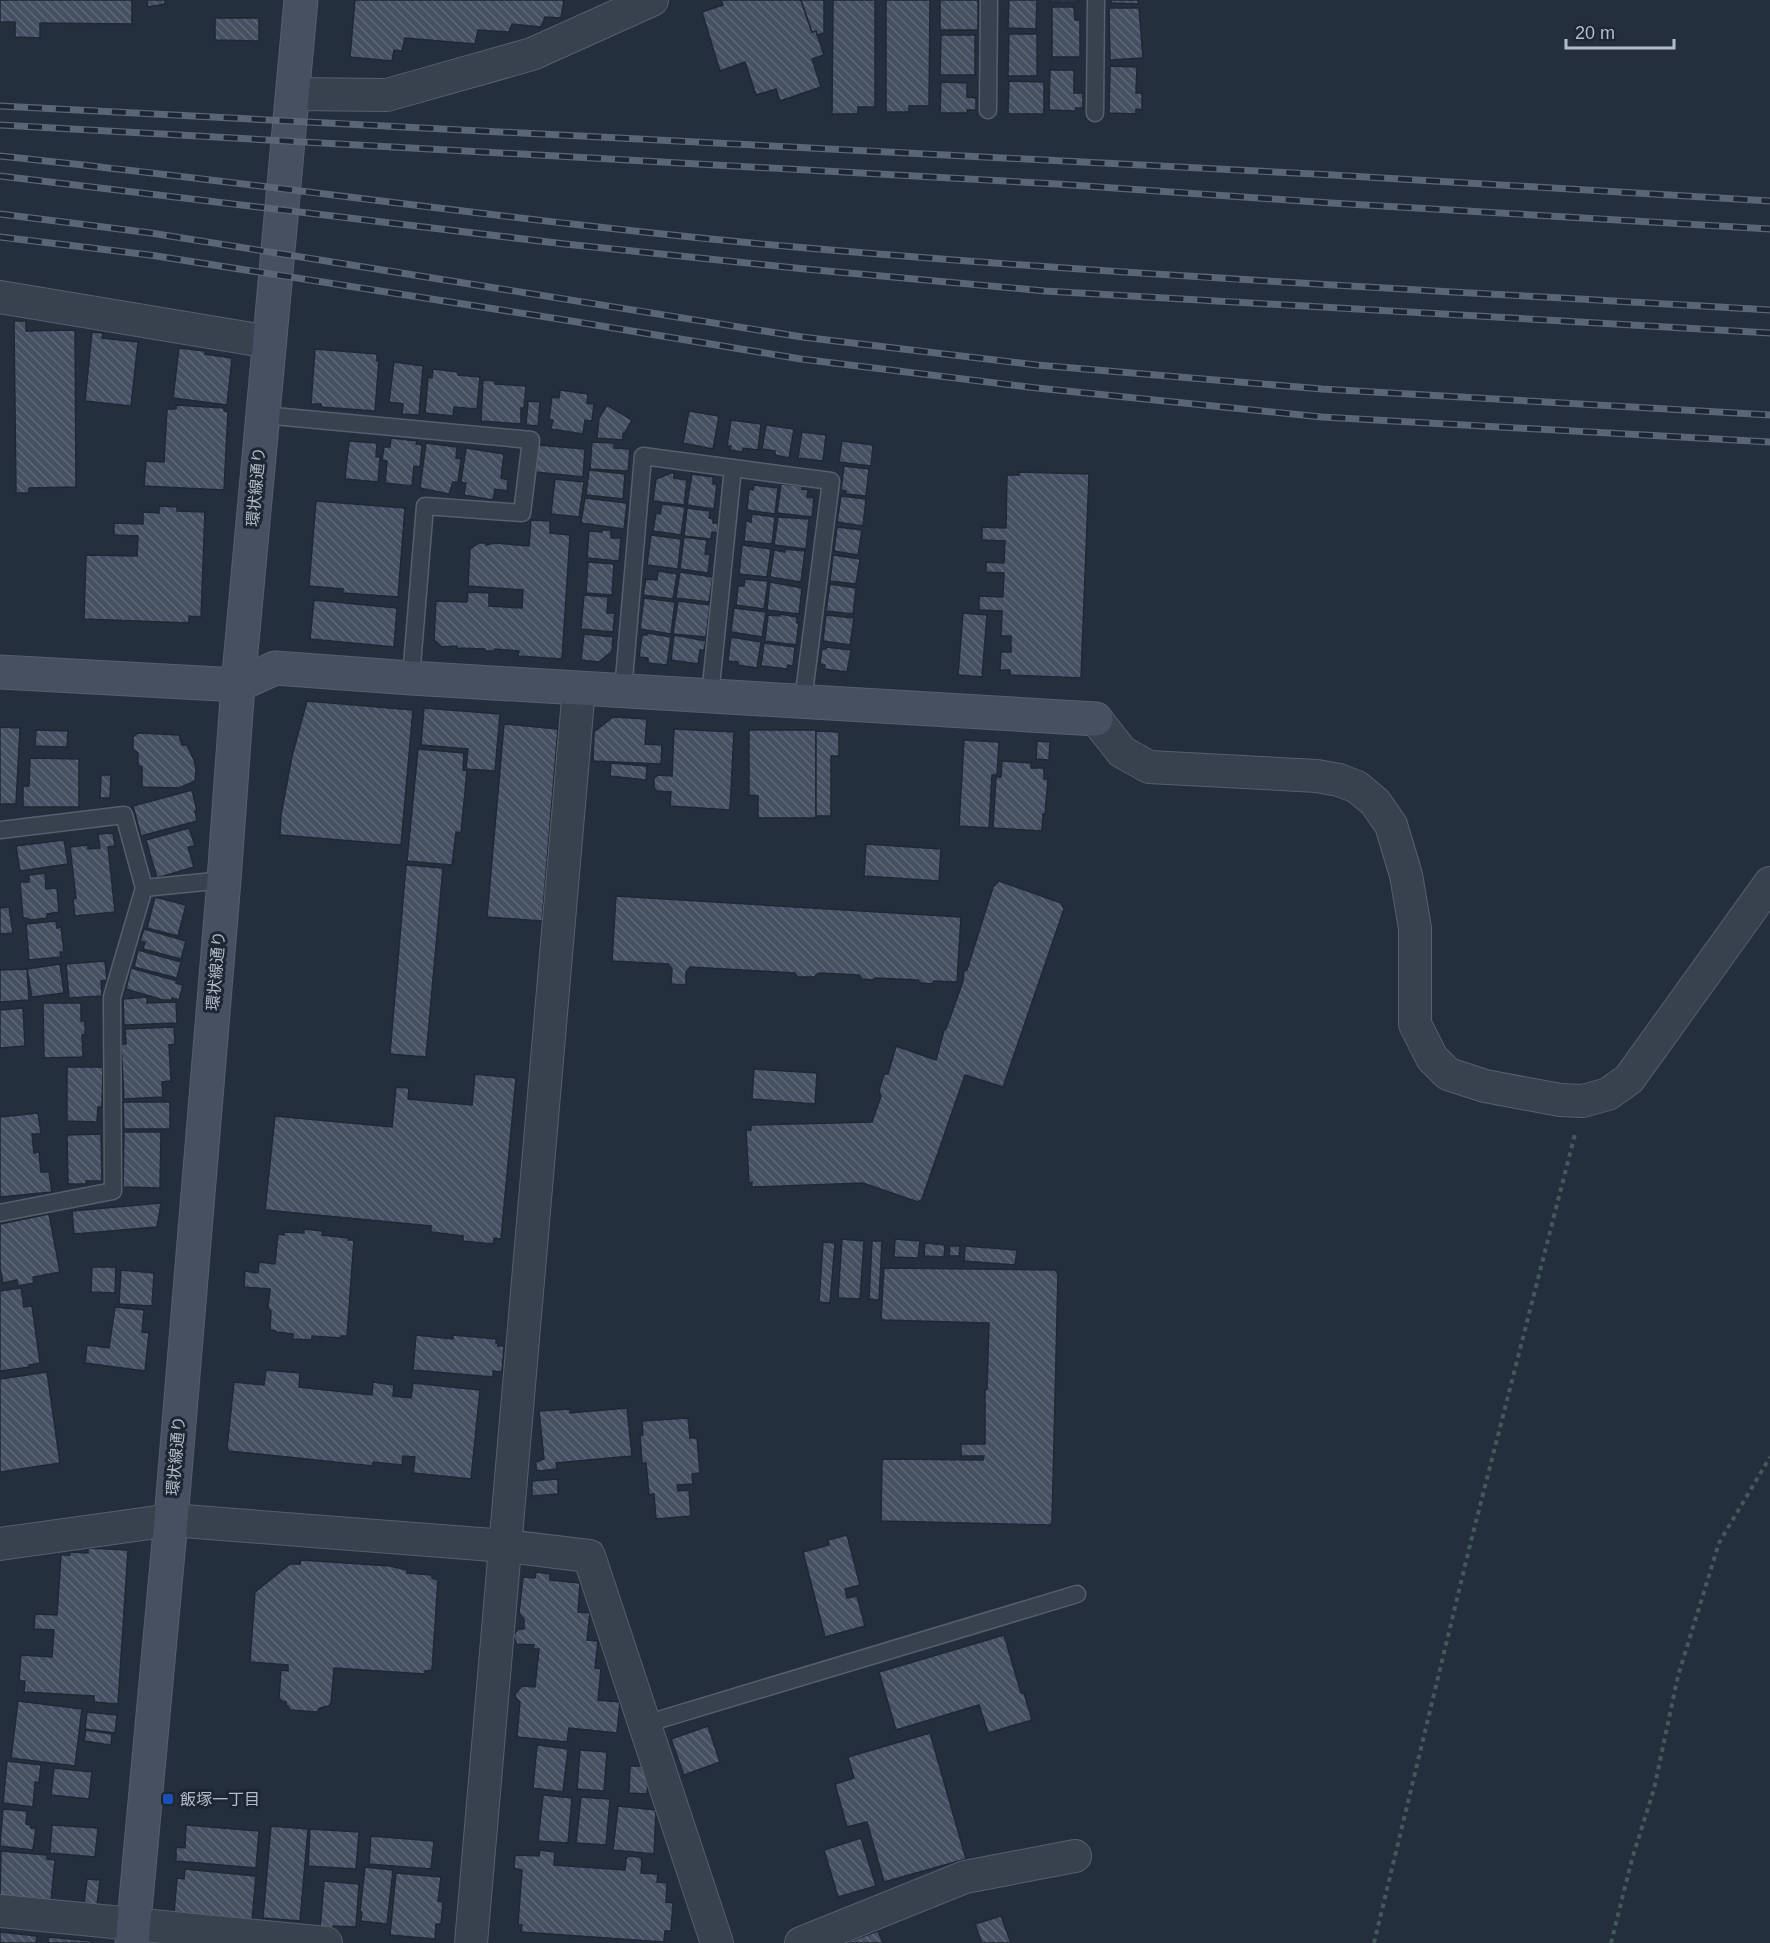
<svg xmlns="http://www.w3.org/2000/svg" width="1770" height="1943" viewBox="0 0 1770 1943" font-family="Helvetica,'Noto Sans JP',sans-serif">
	<defs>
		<pattern id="building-back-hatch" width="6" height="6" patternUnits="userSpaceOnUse" patternTransform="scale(1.5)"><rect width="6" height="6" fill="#455162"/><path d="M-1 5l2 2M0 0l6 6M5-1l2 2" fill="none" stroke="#5d6877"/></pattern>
	</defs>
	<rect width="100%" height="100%" fill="#242f3e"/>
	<g fill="url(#building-back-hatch)" stroke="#1f2835" stroke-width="1.5">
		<path d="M0,0H132V24L40,23V38L15,37V22H0Z"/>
		<path d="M147,0H165V4L148,7Z"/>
		<path d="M355,0H564L561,18L545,17L541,27L512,24L509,32L478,30L475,44L405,38L402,51L394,50L392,61L350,57Z"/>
		<path d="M721,0H801L812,32L816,31L824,55L812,59L821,87L780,101L776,89L756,95L745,62L720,71L702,12L723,5Z"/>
		<path d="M801,0H824V33L817,35L816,31L812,32Z"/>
		<path d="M833,0H875V107H858V114H832Z"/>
		<path d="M886,0H930L929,106H909V112H886Z"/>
		<rect x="940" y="0" width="38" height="30"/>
		<path d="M1009,0H1037L1036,29L1008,28Z"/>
		<rect x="1050" y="0" width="28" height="2"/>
		<path d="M1111,0H1138V4L1111,3Z"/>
		<path d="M1052,7H1074L1075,20H1080V57H1052Z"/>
		<path d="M1109,8H1139L1143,58L1110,60Z"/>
		<path d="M215,18H259V41L215,40Z"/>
		<path d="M1009,34H1037V76H1008Z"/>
		<path d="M941,35H975V75H940Z"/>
		<path d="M1110,66L1137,67L1136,93H1142V110L1136,109V114L1109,113Z"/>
		<path d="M1050,70H1074V93H1083V108H1076L1075,111L1049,110Z"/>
		<path d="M1009,81L1044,82V114H1008Z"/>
		<path d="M941,82L967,83V97L976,98V110H967V113H940Z"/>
		<path d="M14,321H26V331L75,330L76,487L29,488V493H16Z"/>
		<path d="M92,332L103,333L102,338L138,342L131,406L85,401Z"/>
		<path d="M179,348L205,351V354L232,358L227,405L173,398Z"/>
		<path d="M315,349L377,354V361L379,360L375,411L321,407V404H311Z"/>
		<path d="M394,362L423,366L419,415L402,414L403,404L389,402Z"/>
		<path d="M433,369L458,372V375L480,377L477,409L454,407L453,416L425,413L428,377L432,378Z"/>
		<path d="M483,380L495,381V384L526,386L524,408H521V424L481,421Z"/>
		<path d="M560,390L588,394L587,403L594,404L592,421L585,420L583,434L551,429L553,420H549L552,397L559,398Z"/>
		<path d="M528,401L540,402L538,426L526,425Z"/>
		<path d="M176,405L224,408V411L228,412L224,490L144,486L146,461L164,462L167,409H176Z"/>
		<path d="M607,405L632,420L624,434L623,433V440L597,438L599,418Z"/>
		<path d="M689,411L719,416L713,449L683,443Z"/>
		<path d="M731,420L761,424L758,450L743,448V452L730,450L731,446H727Z"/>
		<path d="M766,425L794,429L789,458L775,455V451L762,449Z"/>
		<path d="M802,432L826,435L823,461L798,458Z"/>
		<path d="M391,438L417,441L416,444L422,445L420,467L414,466L412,486L385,483L387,461L382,460L384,447H390Z"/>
		<path d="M349,441L377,443L376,457H380L378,482L345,479Z"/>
		<path d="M842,441L873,445L871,466L839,462Z"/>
		<path d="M592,442L614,443V448L630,449L628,471L590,469Z"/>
		<path d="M426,443L457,447L456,458L461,459L458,482H453L449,494L420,488Z"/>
		<path d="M538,445L585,449L583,477L536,472Z"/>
		<path d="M466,448L504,454L501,478L508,480L507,491L495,489L493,500L464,495L466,483L461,482Z"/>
		<path d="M844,466L869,469L866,496L846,494V491L841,490Z"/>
		<path d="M589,470L625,474L623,499L586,495Z"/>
		<path d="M1019,472L1089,474L1081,678L1010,675V670H1000L1001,652H1011V636H1001L1002,611L979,610V596L1003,597L1004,573L986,572V562L1004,563L1005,541L982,540V527L1006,528L1007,475H1019Z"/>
		<path d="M671,473H674V478L687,480L684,505L653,501L656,479Z"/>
		<path d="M692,474L713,477V484H717L714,509L687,505Z"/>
		<path d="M555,479L584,482L579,517L551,514Z"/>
		<path d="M781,484L802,486V489L808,490L807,497L814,498L812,517L777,513Z"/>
		<path d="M754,485L778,488L775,514L747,510L749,489L753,490Z"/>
		<path d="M841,496L866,499L863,526L837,522Z"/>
		<path d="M585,498L627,503L624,529L581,523Z"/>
		<path d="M316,501L405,508L398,597L343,593V589L309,586Z"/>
		<path d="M662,504L685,507L681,535L653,531L656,513L660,514Z"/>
		<path d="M159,506L177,507V511L205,512L201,617L189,616V623L84,619L86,555L137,556L138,536L114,535V523L143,524V512L159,513Z"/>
		<path d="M687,508L710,511L709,518L713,519V523H718V533L712,532L711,539L684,536Z"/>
		<path d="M752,514L775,517L772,544L744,541L746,521L751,522Z"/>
		<path d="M778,517L809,519L806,549L774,545Z"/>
		<path d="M531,520L550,521V533L570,535L562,659L518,656L519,651L495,649V651H485V649L457,648V646L442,647L434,640L436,601L467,602L468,592L489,593V606L522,608L523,590L468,586L470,549L479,543H486V545L495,543L529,546Z"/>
		<path d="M837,527L862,530L858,555L834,551Z"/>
		<path d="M602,530H611V538H621L619,561L587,558L589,531L602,532Z"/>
		<path d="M651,535L681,539L678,569L647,565Z"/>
		<path d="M684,537L707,540L705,554L710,555L708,573L680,569Z"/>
		<path d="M742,545L771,549L767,577L739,574Z"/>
		<path d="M785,549L805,551L801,582L770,577L774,550L785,552Z"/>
		<path d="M833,555L860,559L856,584L830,581Z"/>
		<path d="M588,562L614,564L612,595L586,593Z"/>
		<path d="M658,571L677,574L673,599L643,595L646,579L657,580Z"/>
		<path d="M680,572L713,577L709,602L676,598Z"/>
		<path d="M745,579L768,581L764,609L736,605L738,586H744Z"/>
		<path d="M770,582L802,588L799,614L767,610Z"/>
		<path d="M830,584L856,588L853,614L826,611Z"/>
		<path d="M584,595L608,597L607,613H615L613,632L581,629Z"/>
		<path d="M644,598L675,602L671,634L640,629Z"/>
		<path d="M314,600L397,608L394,647L310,639Z"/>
		<path d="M678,601L710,605L706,637L673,634Z"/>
		<path d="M734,608L766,612L762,637L731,632Z"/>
		<path d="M963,613L987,615L982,677L958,675Z"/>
		<path d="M780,614L797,617V623H799L796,645L765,641L768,615L780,616Z"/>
		<path d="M826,615L854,618L850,645L823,641Z"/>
		<path d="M647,633L671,637L667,665L648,663V658L639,657L642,635H647Z"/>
		<path d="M584,634L613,637L612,651L599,662L581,660Z"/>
		<path d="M674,635L706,641L704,650H700L698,664L671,660Z"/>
		<path d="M731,637L761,642L757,668L738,665V662L728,661Z"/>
		<path d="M764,643L795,647L793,666L788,665L787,669L761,666Z"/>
		<path d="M826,647L851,650L847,672L824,669L825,665L820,664L822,649H826Z"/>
		<path d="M307,701L413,710L401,845L280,835L281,815L292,756Z"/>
		<path d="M424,708L500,714L495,771L466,769L468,749L421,745Z"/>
		<path d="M613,717L647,719L645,744L662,745L661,764L593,761L594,732Z"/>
		<path d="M504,724L558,729L542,921L487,917Z"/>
		<path d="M0,727L20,728L16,804H0Z"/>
		<path d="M674,729L734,732L730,810L670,806L671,792L657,791L654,788V778L658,775L672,776Z"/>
		<path d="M36,730L68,731L67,747L35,746Z"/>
		<path d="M749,730H816V818H758V796L749,795Z"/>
		<path d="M816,731L839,732V756H831V816H816Z"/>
		<path d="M138,733L179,735L182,745H187L194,760L196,769L195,781L179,788L142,787V767L138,765V753L133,749V737Z"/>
		<path d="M964,740L999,742L997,775H992L989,828L959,826Z"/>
		<path d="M1037,741L1050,742L1049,760L1036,759Z"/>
		<path d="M418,749L464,753L463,770L467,771L461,833L456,832L452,865L407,861Z"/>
		<path d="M30,758L79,759V807H23V786H29Z"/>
		<path d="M1002,761L1031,763V768H1044V779H1048L1045,814H1043L1042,831L993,828L996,777H1001Z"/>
		<path d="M611,763L647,766L646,780L610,776Z"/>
		<path d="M101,775H111L110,798H100Z"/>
		<path d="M192,790L197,811H195L197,821L141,836L133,806Z"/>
		<path d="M189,828L195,846L188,847L194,867L157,878L146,840Z"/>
		<path d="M113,833L115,846L108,847L115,912L75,916L73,899L76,898L70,847L88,845V849L100,848L98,834Z"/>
		<path d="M64,840L68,864L20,871L16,846Z"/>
		<path d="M866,844L941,849L939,881L864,876Z"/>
		<path d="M406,865L443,868L426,1057L390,1054Z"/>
		<path d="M45,873L46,889L57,888L59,912L47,914V918L31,920L23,917L20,882H29V875Z"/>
		<path d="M999,881L1061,903L1064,909L1003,1087L965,1075L922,1199L918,1202L863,1183L752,1187V1182L749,1183L746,1130H751V1125L872,1122L881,1096L879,1091L884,1074H888L896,1046L936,1060L944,1030L946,1029L963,981L964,971L967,970L993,887Z"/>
		<path d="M616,896L961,917L957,982L934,981L932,984L921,983L918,980L875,978L873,980L862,979L859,975L819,973L814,977H797L795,973L690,967L686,972V985L671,984L672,969L668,964L612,961Z"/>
		<path d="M155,897L186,905L178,936L147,928Z"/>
		<path d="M9,907L13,933L0,934V908Z"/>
		<path d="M56,921L57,928L61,927L64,952H60L61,957L29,960L26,924Z"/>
		<path d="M144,929L186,941L181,959L143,949L145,942L140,941Z"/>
		<path d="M138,950L181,962L177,978L134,967Z"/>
		<path d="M105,961L107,980L101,981L102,996L69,998L66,964Z"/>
		<path d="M60,964L64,993L32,997L27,969Z"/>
		<path d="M131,968L177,981L176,983L183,985L179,1000L172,998V1000H163L126,989Z"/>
		<path d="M27,969L29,1000L0,1002V970Z"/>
		<path d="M147,997V1003L176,1002L177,1023L124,1025L123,999Z"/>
		<path d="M43,1003H81V1021H85V1035H82L83,1057L44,1058Z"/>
		<path d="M23,1008L25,1046L0,1048V1010Z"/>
		<path d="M174,1027L175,1044L169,1045L171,1081L162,1082L163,1097L124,1099L121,1044H126L125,1029Z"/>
		<path d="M67,1067H103L102,1107H98L97,1122L67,1121Z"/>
		<path d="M754,1069L817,1073L815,1104L752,1099Z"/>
		<path d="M475,1074L516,1078L501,1239L494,1238L493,1244L463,1241V1236L431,1232V1226L265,1210L275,1116L392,1127L396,1087L409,1088L408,1099L472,1105Z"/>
		<path d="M123,1102H170V1129H124Z"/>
		<path d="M38,1113L41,1134H32L34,1153L39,1152L41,1172H49L52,1192L0,1197V1117Z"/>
		<path d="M124,1132H161L160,1188L123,1187Z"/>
		<path d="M101,1134L102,1181H86V1184H68L67,1135Z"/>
		<path d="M161,1203L157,1227L74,1234L72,1211Z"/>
		<path d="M49,1214L60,1272L33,1277L34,1283L18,1286L17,1280L3,1283L0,1268V1224Z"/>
		<path d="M304,1229L323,1231L322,1235L349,1238L348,1240H354L347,1336H341V1338L312,1336V1340L293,1339V1334L276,1332V1331L270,1330L271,1311L268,1308L270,1289L244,1287L245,1271L258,1273L259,1262L275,1264L278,1234L284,1235V1232L304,1233Z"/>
		<path d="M842,1239L864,1241L860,1299L838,1298Z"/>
		<path d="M895,1239L920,1241L918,1258L894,1257Z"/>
		<path d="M872,1241H882L879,1300L869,1299Z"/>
		<path d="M823,1242L835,1243L830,1303L819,1302Z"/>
		<path d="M925,1243L945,1245L944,1257L924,1256Z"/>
		<path d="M950,1246H960L959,1256H949Z"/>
		<path d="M965,1246L1017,1250L1015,1265L964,1261Z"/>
		<path d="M92,1267H116L115,1293L91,1292Z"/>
		<path d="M884,1268L1055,1270L1058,1274L1052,1523L1049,1525L881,1521L882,1461L884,1459L983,1460L984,1456H961V1444H985V1391L987,1389L989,1323L883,1320L881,1318Z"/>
		<path d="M121,1270L154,1273L152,1306L119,1304Z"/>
		<path d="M21,1288L24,1307L32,1306L40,1363L29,1365L30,1367L0,1371V1291Z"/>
		<path d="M115,1307L144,1310L142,1332L149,1333L145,1371L85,1363L87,1345L109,1348Z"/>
		<path d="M416,1335L453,1339V1335L496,1339V1343H498V1346H504L502,1372L493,1371V1377L413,1370Z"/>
		<path d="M266,1370L300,1373L299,1387L372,1395L373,1382L394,1385L393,1396L411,1398L413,1383L480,1390L471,1479L413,1473L415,1457L403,1456L402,1465L373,1462V1466L229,1451L227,1448L234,1382L264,1385Z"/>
		<path d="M47,1372L60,1463L0,1472V1379Z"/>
		<path d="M627,1408L632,1456L556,1463L557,1469L539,1471L536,1469V1462L544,1459L539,1411L570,1409V1413Z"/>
		<path d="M688,1418L690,1438H697L700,1473L692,1474L693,1484L677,1485L678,1491L689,1490L691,1516L656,1519L654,1494L649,1495L646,1463H642L640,1435H643L642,1421Z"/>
		<path d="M558,1479V1494L532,1496V1481Z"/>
		<path d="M847,1535L860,1585L845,1589L847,1598L857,1596L865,1626L825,1637L803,1552L829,1545L828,1540Z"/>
		<path d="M88,1548L128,1550L118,1704L94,1702V1696L24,1692L25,1681H19L21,1655L52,1657L54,1630L34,1629L35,1614L57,1615L61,1555H70L69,1552L88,1553Z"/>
		<path d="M301,1560L390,1566L407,1570V1573L432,1575V1578L438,1580L432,1670L425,1671V1674L334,1668L331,1703L329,1706L320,1708L317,1712L290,1710L288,1706H286V1702L282,1701L279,1698L281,1670L288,1671V1665L250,1662L255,1592L290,1564H300Z"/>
		<path d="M536,1572L550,1574V1580L580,1583L578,1612L590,1613L587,1640L598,1641L595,1668L601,1669L598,1700L620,1702L617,1733L569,1728L567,1742L517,1737L520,1702L516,1698L515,1694L522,1686L535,1687L539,1649H533L534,1645L517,1644L513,1636L518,1629H524V1619L519,1613L523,1577L535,1578Z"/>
		<path d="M1004,1635L1021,1693H1024L1032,1720L988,1733L979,1705L896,1730L879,1672Z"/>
		<path d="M18,1701L82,1709L75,1766L11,1758Z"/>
		<path d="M87,1712L117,1715L115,1733L85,1729Z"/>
		<path d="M708,1726L720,1762L684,1775L671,1739Z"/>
		<path d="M86,1730L112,1734L111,1745L84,1741Z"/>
		<path d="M930,1733L966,1859L884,1882L867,1822L847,1827L835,1784L854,1778L848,1757Z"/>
		<path d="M537,1745L568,1749L563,1792L533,1788Z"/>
		<path d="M580,1750L607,1752L604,1791L577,1789Z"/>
		<path d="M7,1761L41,1765L39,1783L35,1782L33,1807L3,1803Z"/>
		<path d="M630,1766H643L648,1782L647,1794L629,1793Z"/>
		<path d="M54,1768L92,1772L89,1799L51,1795Z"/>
		<path d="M543,1795L572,1798L568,1843L538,1841Z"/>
		<path d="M581,1797L610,1799L606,1845L576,1843Z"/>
		<path d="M618,1806L656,1810L654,1854L613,1850Z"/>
		<path d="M3,1809L27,1811L26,1824L31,1825V1828H36L33,1850L0,1846Z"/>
		<path d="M52,1825L98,1828L95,1857L50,1853Z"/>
		<path d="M186,1825L259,1831L256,1868L176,1861V1847L185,1848Z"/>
		<path d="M271,1826L308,1829L300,1921L263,1918Z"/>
		<path d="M310,1829L359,1832L356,1869L308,1866Z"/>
		<path d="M371,1836L434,1841L431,1869L369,1864Z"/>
		<path d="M861,1838L876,1886L838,1897L824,1850Z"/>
		<path d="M540,1850L555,1852L554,1865L625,1870L626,1859L628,1856L639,1857L642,1860L641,1873L658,1874L657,1882L667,1883L666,1902L673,1903L671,1931H665L664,1942L521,1932L522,1925L518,1924L522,1870L514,1868L515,1856L518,1855L539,1856Z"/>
		<path d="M1,1851L47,1855V1859L55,1860L51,1900L0,1897Z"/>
		<path d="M365,1867L393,1870L387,1924L361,1921L362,1912H360Z"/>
		<path d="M185,1869L256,1876L252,1920L174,1913L177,1878L184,1879Z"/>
		<path d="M396,1873L441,1877L438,1901L443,1902L441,1924H436L435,1939L390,1935Z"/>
		<path d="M87,1879L100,1880L97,1905L84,1903Z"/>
		<path d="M324,1881L359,1884L356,1927L333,1926V1930L320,1929Z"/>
		<path d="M1001,1916L1011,1943H982L975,1924Z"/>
		<path d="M878,1931L883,1943H845Z"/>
		<path d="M0,1932L37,1936L36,1943H0Z"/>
		<path d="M49,1937L92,1941V1943H48Z"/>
	</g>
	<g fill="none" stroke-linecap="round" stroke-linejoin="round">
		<g stroke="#565f6c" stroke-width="19">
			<g id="lane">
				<path d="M988,110L989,0"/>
				<path d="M1095,113L1096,0"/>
				<path d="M263,415L531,440L522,513L425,506L411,678"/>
				<path d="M623,691L643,456L831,481L803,701"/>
				<path d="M710,696L733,468"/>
				<path d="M0,830L124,815L144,888L224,880"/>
				<path d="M0,1213L113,1191L112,997L144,888"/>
				<path d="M645,1724L1077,1594"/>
			</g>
		</g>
		<g stroke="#565f6c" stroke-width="34">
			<g id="street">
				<path d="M293,94L387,95L532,54L652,0"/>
				<path d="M0,297L270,342"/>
				<path d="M1096,719L1122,752L1149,767L1317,776L1339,780L1357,787L1375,802L1391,825L1406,875L1415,928V1024L1432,1058L1448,1074L1485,1086L1560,1100L1583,1101L1608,1094L1629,1079L1770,883"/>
				<path d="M0,1544L171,1520L506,1546L589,1556L717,1943"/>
				<path d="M0,1911L326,1943"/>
				<path d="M471,1943L579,688"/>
				<path d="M801,1943L965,1877L1075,1856"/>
			</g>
		</g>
		<g stroke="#565f6c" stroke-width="35">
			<g id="secondary">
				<path d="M0,672L238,685L275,668L411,678L1096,719"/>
				<path d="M132,1943L171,1520L224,880L238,685L301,0"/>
			</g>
		</g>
		<g stroke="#44595c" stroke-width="4" stroke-dasharray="4.5 4.5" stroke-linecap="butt">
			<path d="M1374,1943L1470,1545L1575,1134"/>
			<path d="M1611,1943L1632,1859L1654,1789L1678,1676L1719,1543L1770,1457"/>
		</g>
		<use href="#lane" stroke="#38414e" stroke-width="16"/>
		<use href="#street" stroke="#38414e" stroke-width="32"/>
		<use href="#secondary" stroke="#465061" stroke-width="33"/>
		<g stroke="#5a6575" stroke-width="7">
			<g id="rail">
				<path d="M0,106L1333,175L1770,201"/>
				<path d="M0,125L1057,184L1331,203L1770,229"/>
				<path d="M0,156C270,184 538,225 807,248C1128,276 1449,291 1770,310"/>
				<path d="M0,176L565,244L805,269L1045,291L1770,333"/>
				<path d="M0,214L151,233L802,337L1037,365L1322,389L1770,415"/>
				<path d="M0,237L150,255L559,319L801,359L1037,388L1322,417L1770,442"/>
			</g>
		</g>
		<use href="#rail" stroke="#1d2633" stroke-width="4.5" stroke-dasharray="14" stroke-linecap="butt"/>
	</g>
	<rect fill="#1a4fb4" stroke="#1d2633" stroke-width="2" x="162" y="1793" width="12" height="12" rx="3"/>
	<g text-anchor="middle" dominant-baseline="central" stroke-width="6" stroke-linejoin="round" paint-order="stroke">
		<g font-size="16" fill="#b4bcc9" stroke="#1d2633">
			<text transform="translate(256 487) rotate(-85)">環状線通り</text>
			<text transform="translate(216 971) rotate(-85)">環状線通り</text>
			<text transform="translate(176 1456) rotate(-85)">環状線通り</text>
		</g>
		<g font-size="16" fill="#b4bcc9" stroke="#1d2633" text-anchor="start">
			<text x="180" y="1799">飯塚一丁目</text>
		</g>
	</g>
	<path d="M1566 39v9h108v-9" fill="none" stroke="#b4bcc9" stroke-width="3"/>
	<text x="1575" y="39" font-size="18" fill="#b4bcc9" stroke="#1d2633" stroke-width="4.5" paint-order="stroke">20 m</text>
</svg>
